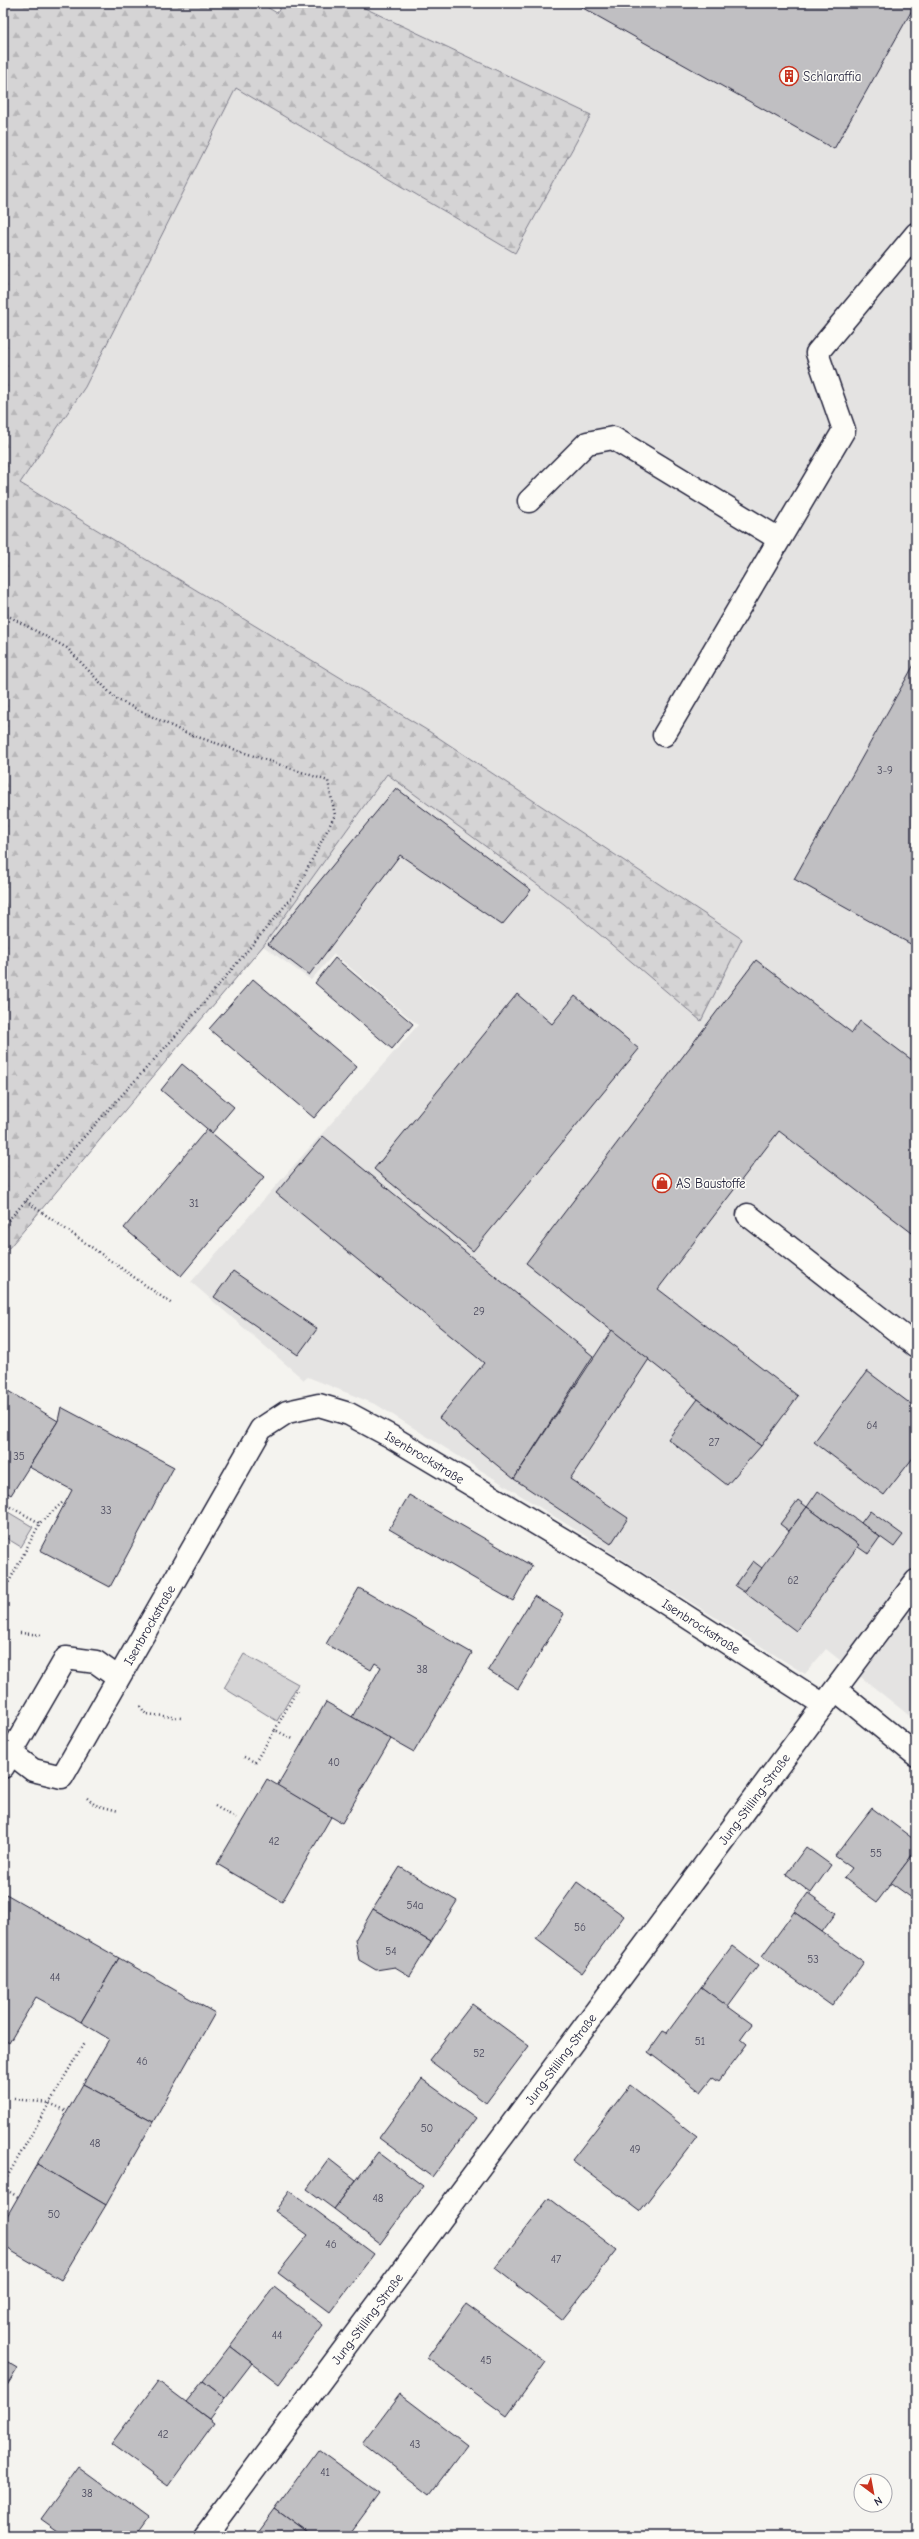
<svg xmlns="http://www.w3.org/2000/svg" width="919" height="2539" viewBox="0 0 919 2539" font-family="'Comic Neue',sans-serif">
	<defs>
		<pattern id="forest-firs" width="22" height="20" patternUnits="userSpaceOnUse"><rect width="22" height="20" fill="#d5d4d5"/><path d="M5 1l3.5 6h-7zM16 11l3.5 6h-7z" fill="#b7b6b8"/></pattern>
	</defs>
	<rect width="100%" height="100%" fill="#f4f3ef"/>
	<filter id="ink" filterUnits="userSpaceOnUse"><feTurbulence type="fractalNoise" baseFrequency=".025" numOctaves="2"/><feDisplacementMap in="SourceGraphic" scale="8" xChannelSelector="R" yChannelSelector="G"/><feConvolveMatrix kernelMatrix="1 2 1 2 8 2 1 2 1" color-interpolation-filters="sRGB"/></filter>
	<g filter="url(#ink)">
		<path fill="#e4e3e2" d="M354,3H916V1721L826,1649L805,1674L377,1405L308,1377L304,1380L191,1282L418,1025L334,954L311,980L263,946L387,774L413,722L20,483L85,387L236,88L515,253L591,115Z"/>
		<g fill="#d5d4d5" stroke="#7c7b88">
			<path d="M3,1509L33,1527L21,1547L3,1536Z"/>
			<path d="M244,1654L298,1684L277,1721L224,1688Z"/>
		</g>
		<path fill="url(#forest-firs)" stroke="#7c7b88" d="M3,3H260L277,13L283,3H354L591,115L515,253L236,88L85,387L20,483L430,732L742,939L701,1021L564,904L387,774L263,946L3,1255Z"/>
		<g fill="#c0bfc2" stroke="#22223b">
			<path d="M574,3H916L834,149Z"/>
			<path d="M916,661V947L794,879Z"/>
			<path d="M396,788L531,890L502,925L400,855L309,975L268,944Z"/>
			<path d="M335,958L413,1024L392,1049L315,983Z"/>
			<path d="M756,960L852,1033L860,1021L916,1063V1236L779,1131L658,1289L798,1396L761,1446L698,1399L526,1263Z"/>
			<path d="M253,979L357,1067L314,1118L209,1029Z"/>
			<path d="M517,994L552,1024L575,996L639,1049L473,1251L374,1169Z"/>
			<path d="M182,1064L234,1107L212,1133L161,1090Z"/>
			<path d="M207,1129L264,1177L181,1276L124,1228Z"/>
			<path d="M323,1136L593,1356L514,1479L439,1418L484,1363L276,1193Z"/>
			<path d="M233,1271L317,1329L298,1355L214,1297Z"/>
			<path d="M612,1330L649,1359L570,1479L628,1518L611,1544L514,1479Z"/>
			<path d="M867,1371L916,1408V1454L884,1495L814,1442Z"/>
			<path d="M3,1388L58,1421L11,1495L3,1490Z"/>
			<path d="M698,1399L761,1446L727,1485L668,1439Z"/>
			<path d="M61,1407L174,1467L110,1587L40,1550L72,1490L29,1467L58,1421Z"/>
			<path d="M818,1491L880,1537L868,1554L858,1547L859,1545L807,1507Z"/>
			<path d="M409,1495L532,1566L513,1601L389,1529Z"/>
			<path d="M798,1500L807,1507L789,1531L780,1524Z"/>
			<path d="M807,1507L859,1545L796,1631L744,1592Z"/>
			<path d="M870,1511L903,1535L894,1547L861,1523Z"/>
			<path d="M753,1561L762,1568L744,1592L735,1586Z"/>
			<path d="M359,1588L472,1653L414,1752L352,1717L381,1667L375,1663L371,1670L326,1644Z"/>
			<path d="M534,1596L564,1614L518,1689L488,1670Z"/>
			<path d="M326,1702L391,1739L342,1823L277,1786Z"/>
			<path d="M267,1779L331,1817L282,1902L217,1864Z"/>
			<path d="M872,1808L916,1841V1850L877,1902L844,1878L852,1868L835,1856Z"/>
			<path d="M806,1847L831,1865L811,1893L786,1874Z"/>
			<path d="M916,1850V1901L891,1883Z"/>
			<path d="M400,1867L457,1901L431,1942L373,1909Z"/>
			<path d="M577,1882L624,1916L582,1973L536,1939Z"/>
			<path d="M808,1893L836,1913L822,1932L794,1912Z"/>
			<path d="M6,1894L119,1958L81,2022L36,1997L9,2043L3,2039V1899Z"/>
			<path d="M373,1909L431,1942L410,1976L395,1967L376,1970L359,1960L355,1940Z"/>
			<path d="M794,1912L864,1962L832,2006L762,1956Z"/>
			<path d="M732,1946L758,1966L728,2007L701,1987Z"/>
			<path d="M119,1958L215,2013L153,2122L83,2084L109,2039L81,2022Z"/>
			<path d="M701,1987L752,2024L741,2039L747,2044L719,2081L713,2077L701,2092L648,2052L663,2031L667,2033Z"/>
			<path d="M472,2004L529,2046L486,2103L429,2060Z"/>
			<path d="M422,2079L476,2118L432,2177L379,2138Z"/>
			<path d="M83,2084L153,2122L106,2205L37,2164Z"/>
			<path d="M630,2085L697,2137L640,2211L572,2160Z"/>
			<path d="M378,2152L423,2186L380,2244L334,2209Z"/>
			<path d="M329,2159L356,2180L334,2209L307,2189Z"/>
			<path d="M37,2164L106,2205L61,2280L3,2246V2223Z"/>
			<path d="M290,2191L374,2254L330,2312L278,2273L308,2235L275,2211Z"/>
			<path d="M549,2198L617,2250L562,2320L495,2268Z"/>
			<path d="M274,2287L323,2325L279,2384L230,2346Z"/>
			<path d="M466,2304L546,2362L507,2416L427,2358Z"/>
			<path d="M230,2346L252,2363L225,2398L203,2381Z"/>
			<path d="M3,2359L18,2368L3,2392Z"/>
			<path d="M158,2381L214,2423L168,2486L111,2444Z"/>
			<path d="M203,2381L225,2398L209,2419L186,2402Z"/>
			<path d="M400,2394L467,2445L430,2494L363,2443Z"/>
			<path d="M318,2450L379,2494L348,2536H312L275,2509Z"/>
			<path d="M79,2467L149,2518L136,2536H65L41,2519Z"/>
			<path d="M275,2509L312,2536H255Z"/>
		</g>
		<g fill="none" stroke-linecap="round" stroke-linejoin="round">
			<g stroke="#22223b" stroke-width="25">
				<g id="service">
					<path d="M529,501L587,443L613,438L779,539"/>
					<path d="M664,735L844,430L817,353L916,234"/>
					<path d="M748,1215L916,1346"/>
				</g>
			</g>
			<g stroke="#22223b" stroke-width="25">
				<g id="minor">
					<path d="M836,1690L916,1755"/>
					<path id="s1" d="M11,1753L33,1770L62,1777L261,1429L287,1412L319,1405L349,1414L390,1436L619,1573L824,1705"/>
					<path d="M3,1767L66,1658L96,1662L117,1677"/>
					<path id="s2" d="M205,2536L916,1581"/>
				</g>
			</g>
			<g stroke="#22223b" stroke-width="2.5" stroke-dasharray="1 3" stroke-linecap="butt">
				<path d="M3,613L67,648L116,699L186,733L328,781L335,815L294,895L181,1030L3,1226"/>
				<path d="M26,1201L172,1304"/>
				<path d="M3,1503L40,1523"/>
				<path d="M3,1593L40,1523L63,1502"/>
				<path d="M20,1633L42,1635"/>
				<path d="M140,1706L146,1714L181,1718"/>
				<path d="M275,1730L297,1690"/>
				<path d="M244,1757L255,1762L275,1730L293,1739"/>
				<path d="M87,1798L95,1805L119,1811"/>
				<path d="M215,1806L236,1818"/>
				<path d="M14,2099L49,2103L67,2111"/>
				<path d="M3,2184L84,2043"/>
				<path d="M3,2188L18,2197"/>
			</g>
			<use href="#service" stroke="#fdfcf7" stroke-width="22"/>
			<use href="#minor" stroke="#fdfcf7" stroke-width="22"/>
		</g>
	</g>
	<defs>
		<g id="building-ring" transform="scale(1)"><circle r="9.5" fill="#fdfcf7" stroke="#c8321e" stroke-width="1.5"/><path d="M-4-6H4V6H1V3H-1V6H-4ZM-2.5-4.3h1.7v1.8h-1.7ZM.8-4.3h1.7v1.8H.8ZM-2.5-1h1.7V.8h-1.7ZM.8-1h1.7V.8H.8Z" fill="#c8321e"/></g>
		<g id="shop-ring" transform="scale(1)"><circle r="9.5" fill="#fdfcf7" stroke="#c8321e" stroke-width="1.5"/><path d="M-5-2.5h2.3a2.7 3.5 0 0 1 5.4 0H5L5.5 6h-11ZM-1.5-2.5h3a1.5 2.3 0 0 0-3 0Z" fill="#c8321e"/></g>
	</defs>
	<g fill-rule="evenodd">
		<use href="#building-ring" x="789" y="76"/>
		<use href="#shop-ring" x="662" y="1183"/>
	</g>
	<g text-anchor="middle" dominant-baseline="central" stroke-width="3" stroke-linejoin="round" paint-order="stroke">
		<g font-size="11" fill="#4a495d">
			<text x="885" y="770">3-9</text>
			<text x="194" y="1203">31</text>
			<text x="479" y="1311">29</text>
			<text x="872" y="1425">64</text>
			<text x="714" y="1442">27</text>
			<text x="19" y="1456">35</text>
			<text x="106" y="1510">33</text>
			<text x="793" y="1580">62</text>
			<text x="422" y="1669">38</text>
			<text x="334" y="1762">40</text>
			<text x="274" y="1841">42</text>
			<text x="876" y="1853">55</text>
			<text x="415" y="1905">54a</text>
			<text x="580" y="1927">56</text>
			<text x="391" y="1951">54</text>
			<text x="813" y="1959">53</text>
			<text x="55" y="1977">44</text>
			<text x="700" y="2041">51</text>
			<text x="479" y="2053">52</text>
			<text x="142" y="2061">46</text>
			<text x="427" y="2128">50</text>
			<text x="95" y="2143">48</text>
			<text x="635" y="2149">49</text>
			<text x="378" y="2198">48</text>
			<text x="54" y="2214">50</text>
			<text x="331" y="2244">46</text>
			<text x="556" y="2259">47</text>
			<text x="277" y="2335">44</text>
			<text x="486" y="2360">45</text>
			<text x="163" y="2434">42</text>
			<text x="415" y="2444">43</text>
			<text x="325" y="2472">41</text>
			<text x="87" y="2493">38</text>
		</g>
		<g font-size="13" fill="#22223b" stroke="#fdfcf7" text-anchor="start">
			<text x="803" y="76">Schlaraffia</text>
			<text x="676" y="1183">AS Baustoffe</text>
		</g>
		<g font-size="13" fill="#22223b" stroke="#fdfcf7">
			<text stroke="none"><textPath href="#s1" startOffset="641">Isenbrockstraße</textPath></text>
			<text stroke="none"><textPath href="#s1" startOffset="233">Isenbrockstraße</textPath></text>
			<text stroke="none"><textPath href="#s1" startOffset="965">Isenbrockstraße</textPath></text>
			<text stroke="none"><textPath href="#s2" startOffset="919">Jung-Stilling-Straße</textPath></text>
			<text stroke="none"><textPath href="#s2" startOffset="595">Jung-Stilling-Straße</textPath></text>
			<text stroke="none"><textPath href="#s2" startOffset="271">Jung-Stilling-Straße</textPath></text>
		</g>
	</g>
	<rect width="919" height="2539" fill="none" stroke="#fdfcf7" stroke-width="16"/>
	<rect x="8" y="8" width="903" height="2523" fill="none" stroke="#22223b" stroke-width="1.5" filter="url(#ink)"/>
	<g transform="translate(873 2493) rotate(148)"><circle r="19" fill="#fdfcf7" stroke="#a5a5ac"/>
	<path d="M0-3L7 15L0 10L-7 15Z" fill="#c8321e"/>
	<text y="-6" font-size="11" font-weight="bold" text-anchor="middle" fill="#22223b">N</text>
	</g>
</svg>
